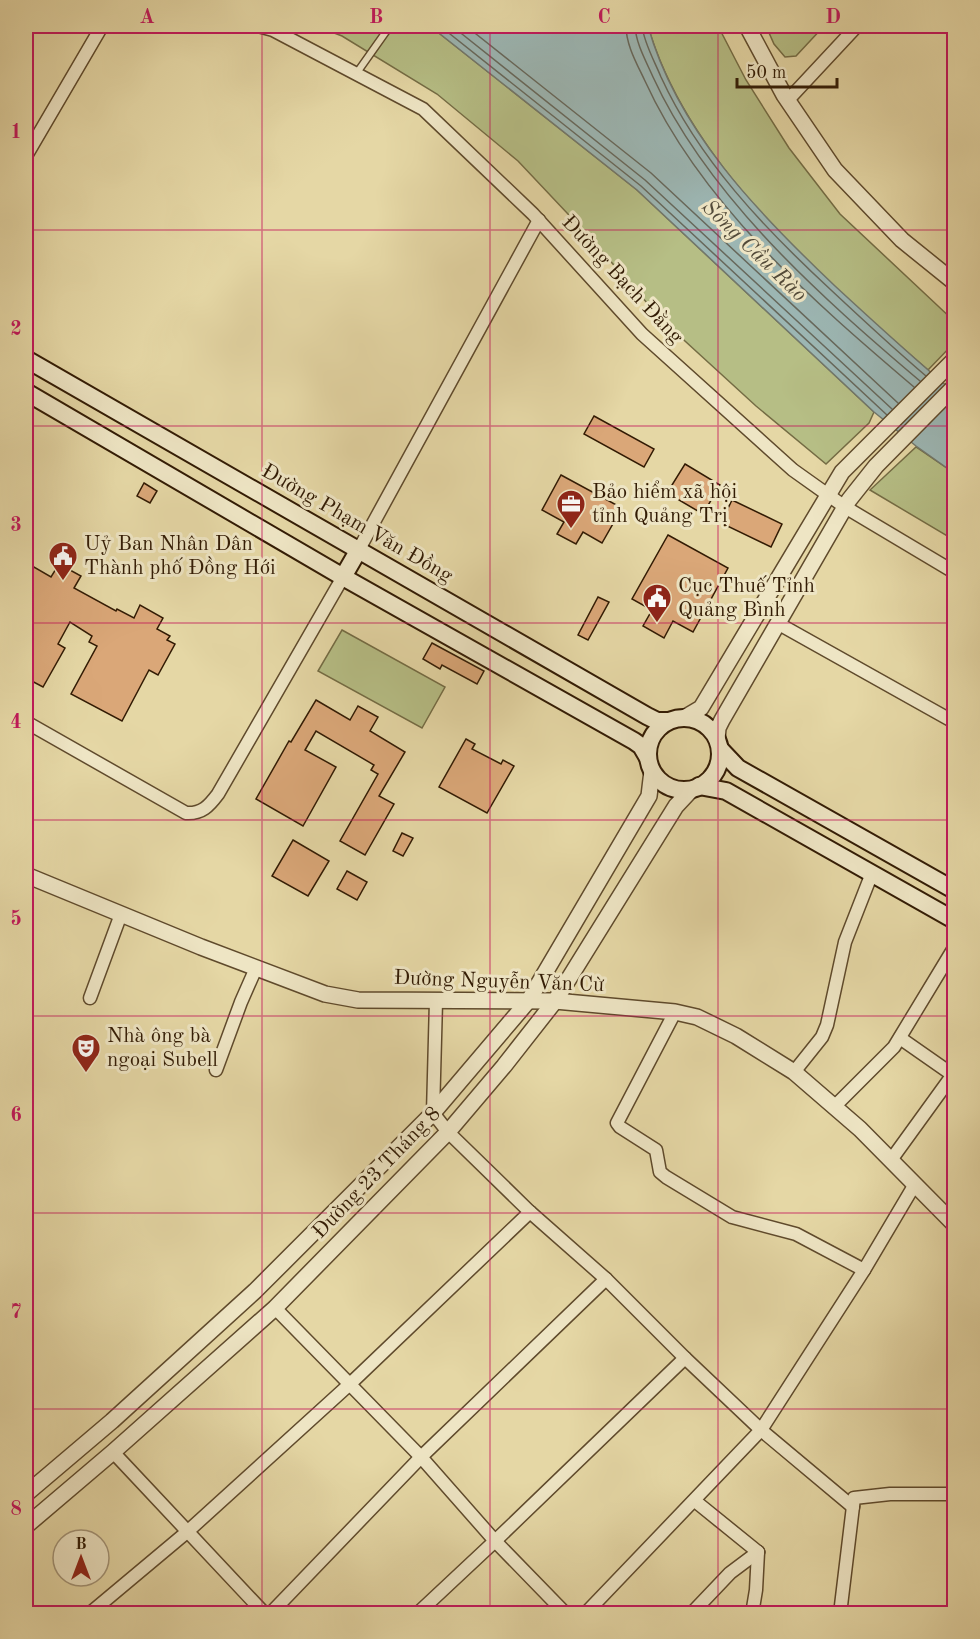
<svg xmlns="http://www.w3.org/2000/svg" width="980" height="1639" viewBox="0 0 980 1639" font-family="'Old Standard TT',serif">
	<rect width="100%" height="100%" fill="#e5d7a5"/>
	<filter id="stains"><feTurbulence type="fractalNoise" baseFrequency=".00333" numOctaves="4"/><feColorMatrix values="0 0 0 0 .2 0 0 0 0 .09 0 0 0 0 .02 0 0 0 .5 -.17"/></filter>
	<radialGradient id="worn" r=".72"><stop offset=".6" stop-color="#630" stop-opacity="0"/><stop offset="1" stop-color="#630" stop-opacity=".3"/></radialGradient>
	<g fill="#b6be85" stroke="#746c44" stroke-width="1.5">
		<path d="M316,26H430L637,190L874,412L869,423L826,464L756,406L662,320L584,231L518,161L437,94L342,36Z"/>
		<path d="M648,26H718L746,80L789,148L840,214L954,321V343L928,370C823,280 687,163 648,26Z"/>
		<path d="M766,26H824L796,56L785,57L774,44Z"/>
		<path d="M916,447L954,473V540L870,490Z"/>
		<path d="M342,630L445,687L422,728L318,671Z"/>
	</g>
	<path fill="#9cb6b3" stroke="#72786d" stroke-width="1.5" d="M430,26H648C677,130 758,213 835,286C874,322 913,358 954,392V473L916,446L874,412L637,190Z"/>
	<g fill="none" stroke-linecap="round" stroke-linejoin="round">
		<g stroke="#67685c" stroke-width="1.5">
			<path d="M440,26L641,186L887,415"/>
			<path d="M452,26L645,180L892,409"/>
			<path d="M466,26L651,173L898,403"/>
			<path d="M626,26C626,45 637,64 645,81C701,204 813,301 914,387"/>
			<path d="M635,26C636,44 646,61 653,77C708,197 821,297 920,381"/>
			<path d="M642,26C644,43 654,60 661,77C699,160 764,228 831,290C862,319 893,348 926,376"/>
		</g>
	</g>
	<g fill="#daa778" stroke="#321b04" stroke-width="1.5">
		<path d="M594,416L654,449L644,467L584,434Z"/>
		<path d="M685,464L720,485L703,514L667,493Z"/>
		<path d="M561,475L622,508L602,543L583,532L576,544L557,534L564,522L542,510Z"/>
		<path d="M144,483L157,491L150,503L137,496Z"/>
		<path d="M732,500L782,524L771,547L721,523Z"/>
		<path d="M668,535L728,568L693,632L673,621L664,638L643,626L652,610L632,599Z"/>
		<path d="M59,564L81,576L74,588L116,611L117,609L134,618L140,605L163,618L157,629L170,636L167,640L175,644L158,675L149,670L122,721L71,694L97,646L89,642L92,636L70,622L58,644L65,648L43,687L26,678V582L34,567L51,577Z"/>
		<path d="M598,597L609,602L588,640L578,635Z"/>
		<path d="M432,643L484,671L477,684L442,665L440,669L423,659Z"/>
		<path d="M316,700L350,720L358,706L378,717L370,731L405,752L379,796L394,804L365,855L340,841L378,774L371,770L374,765L316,731L305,750L336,767L303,826L256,799L289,741L291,742Z"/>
		<path d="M466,739L475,744L472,749L501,764L503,760L514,766L487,813L439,787Z"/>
		<path d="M402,833L413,838L403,856L393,851Z"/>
		<path d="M293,840L329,861L308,896L272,876Z"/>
		<path d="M347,871L367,882L357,900L337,889Z"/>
	</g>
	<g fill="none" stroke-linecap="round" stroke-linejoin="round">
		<g stroke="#5f4a2c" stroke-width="9">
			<path id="service" d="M356,74L390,26"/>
		</g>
		<g stroke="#5f4a2c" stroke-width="15">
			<g id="minor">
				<path d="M258,26L273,30L423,109L533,214L642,334L793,470L845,507L954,572"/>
				<path d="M788,100L857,26"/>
				<path d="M26,156L102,26"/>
				<path d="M358,551L539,220"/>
				<path d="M779,624L954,722"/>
				<path d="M26,722L186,813C202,814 209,806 218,794L343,577"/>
				<path d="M90,998L121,914"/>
				<path d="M436,1001L433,1113L448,1132L530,1212L606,1279L685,1358L761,1430L853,1507"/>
				<path d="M675,1012L617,1123L620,1127L656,1150L660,1172L666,1177L732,1217L796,1234L864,1270"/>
				<path d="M900,1038L953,1075"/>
				<path d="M216,1070L241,1002L256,968"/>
				<path d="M794,1072L822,1037L827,1025L845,942L872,873"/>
				<path d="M834,1107L894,1047L954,948"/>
				<path d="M891,1160L954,1073"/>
				<path d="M275,1308L421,1457L495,1541L566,1614"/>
				<path d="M113,1452L265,1614"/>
				<path d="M695,1501L758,1552"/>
				<path d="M89,1614L187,1532L351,1383L530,1212"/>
				<path d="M270,1614L421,1457L606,1279"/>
				<path d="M417,1614L495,1541L685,1358"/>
				<path d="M585,1614L761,1430L864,1270L915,1184"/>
				<path d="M691,1614L730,1573L758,1552"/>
				<path d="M752,1614L756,1590L758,1552"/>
				<path d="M840,1614L854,1498L890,1494H954"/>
			</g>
		</g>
		<g stroke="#5f4a2c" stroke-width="18">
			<g id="tertiary">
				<path d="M747,26L784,95L835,170L902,240L954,282"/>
				<path d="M684,718L701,708L842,472L954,360"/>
				<path d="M717,740L718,728L722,720L849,500L876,466L954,387"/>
				<path d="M26,875L201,947L325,994L358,1000L555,1001L675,1012L697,1017L736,1036L794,1072L860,1129L954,1224"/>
				<path d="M26,1494L112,1421L255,1291L433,1113L529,1000L649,796L652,771"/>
				<path d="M26,1526L113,1452L275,1308L448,1132L504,1066L555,1001L676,806L691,790"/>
			</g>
		</g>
		<g stroke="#321b04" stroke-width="20">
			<g id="secondary">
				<path d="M26,359L647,716L657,721H668"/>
				<path d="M26,392L343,577L634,741L641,746L648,758"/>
				<path d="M343,577L358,551"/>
				<circle cx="684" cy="754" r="36"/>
				<path d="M720,749L738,768L954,890"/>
				<path d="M699,786L726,791L954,920"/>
			</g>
		</g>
		<use href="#service" stroke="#eee5c4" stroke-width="6"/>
		<use href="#minor" stroke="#eee5c4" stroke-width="12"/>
		<use href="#tertiary" stroke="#eee5c4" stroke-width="15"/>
		<use href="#secondary" stroke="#eee5c4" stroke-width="16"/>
	</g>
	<path fill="none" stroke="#c2185b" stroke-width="1.5" stroke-opacity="0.55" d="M262,26V1614M490,26V1614M718,26V1614M26,230H954M26,426H954M26,623H954M26,820H954M26,1016H954M26,1213H954M26,1409H954"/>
	<defs>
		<g id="office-pin" transform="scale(1.5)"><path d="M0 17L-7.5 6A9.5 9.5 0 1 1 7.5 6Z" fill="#8f2418" stroke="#eee5c4"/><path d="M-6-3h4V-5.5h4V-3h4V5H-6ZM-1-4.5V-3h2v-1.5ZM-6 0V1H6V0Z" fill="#fff"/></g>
		<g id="civic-pin" transform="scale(1.5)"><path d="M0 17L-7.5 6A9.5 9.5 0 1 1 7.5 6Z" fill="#8f2418" stroke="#eee5c4"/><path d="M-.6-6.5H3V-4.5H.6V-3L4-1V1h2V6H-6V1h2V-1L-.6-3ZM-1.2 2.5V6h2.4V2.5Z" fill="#fff"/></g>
		<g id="theatre-pin" transform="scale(1.5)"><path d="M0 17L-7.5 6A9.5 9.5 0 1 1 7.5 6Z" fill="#8f2418" stroke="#eee5c4"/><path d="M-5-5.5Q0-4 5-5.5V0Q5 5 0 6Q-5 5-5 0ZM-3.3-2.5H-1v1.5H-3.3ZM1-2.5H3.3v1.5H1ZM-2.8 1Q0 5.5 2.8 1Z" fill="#fff"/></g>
	</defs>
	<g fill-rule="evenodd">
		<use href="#office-pin" x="571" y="504"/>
		<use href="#civic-pin" x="63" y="556"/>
		<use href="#civic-pin" x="657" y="598"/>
		<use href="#theatre-pin" x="86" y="1048"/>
	</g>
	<g text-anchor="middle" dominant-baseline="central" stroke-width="6" stroke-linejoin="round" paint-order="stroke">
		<g font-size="21" fill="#321b04" stroke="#eee5c4">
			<text transform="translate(622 280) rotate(47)">Đường Bạch Đằng</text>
			<text transform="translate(357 524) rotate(30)">Đường Phạm Văn Đồng</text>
			<text transform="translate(499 982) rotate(2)">Đường Nguyễn Văn Cừ</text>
			<text transform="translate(377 1173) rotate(-46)">Đường 23 Tháng 8</text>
		</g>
		<g font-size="21" fill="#321b04" stroke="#eee5c4" text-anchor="start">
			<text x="592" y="492">Bảo hiểm xã hội<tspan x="592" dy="24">tỉnh Quảng Trị</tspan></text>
			<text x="84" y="544">Uỷ Ban Nhân Dân<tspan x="84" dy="24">Thành phố Đồng Hới</tspan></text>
			<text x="678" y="586">Cục Thuế Tỉnh<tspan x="678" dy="24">Quảng Bình</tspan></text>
			<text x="107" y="1036">Nhà ông bà<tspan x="107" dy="24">ngoại Subell</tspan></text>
		</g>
		<g font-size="22" font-style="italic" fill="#524a39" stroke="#eee5c4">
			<text transform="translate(754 251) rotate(44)">Sông Cầu Rào</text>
		</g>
	</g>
	<rect width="980" height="1639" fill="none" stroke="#e5d7a5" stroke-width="66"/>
	<g transform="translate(81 1558)"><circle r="28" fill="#eee5c4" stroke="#a39477" stroke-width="1.5"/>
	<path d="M0-4.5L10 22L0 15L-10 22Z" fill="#8f2418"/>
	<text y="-9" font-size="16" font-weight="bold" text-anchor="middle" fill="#321b04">B</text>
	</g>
	<path d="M737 78v9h100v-9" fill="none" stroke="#321b04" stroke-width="3"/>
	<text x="746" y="78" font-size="18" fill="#321b04" stroke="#eee5c4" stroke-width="4.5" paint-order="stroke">50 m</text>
	<rect x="33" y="33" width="914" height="1573" fill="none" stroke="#c2185b" stroke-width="2"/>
	<g font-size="20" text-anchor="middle" font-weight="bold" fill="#c2185b">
		<text x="147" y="23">A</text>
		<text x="376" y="23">B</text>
		<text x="604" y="23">C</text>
		<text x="833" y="23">D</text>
		<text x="16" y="138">1</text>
		<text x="16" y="335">2</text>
		<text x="16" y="531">3</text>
		<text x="16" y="728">4</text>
		<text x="16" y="925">5</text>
		<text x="16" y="1121">6</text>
		<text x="16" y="1318">7</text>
		<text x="16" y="1515">8</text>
	</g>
	<rect width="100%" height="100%" filter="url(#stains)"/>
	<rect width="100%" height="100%" fill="url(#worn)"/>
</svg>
